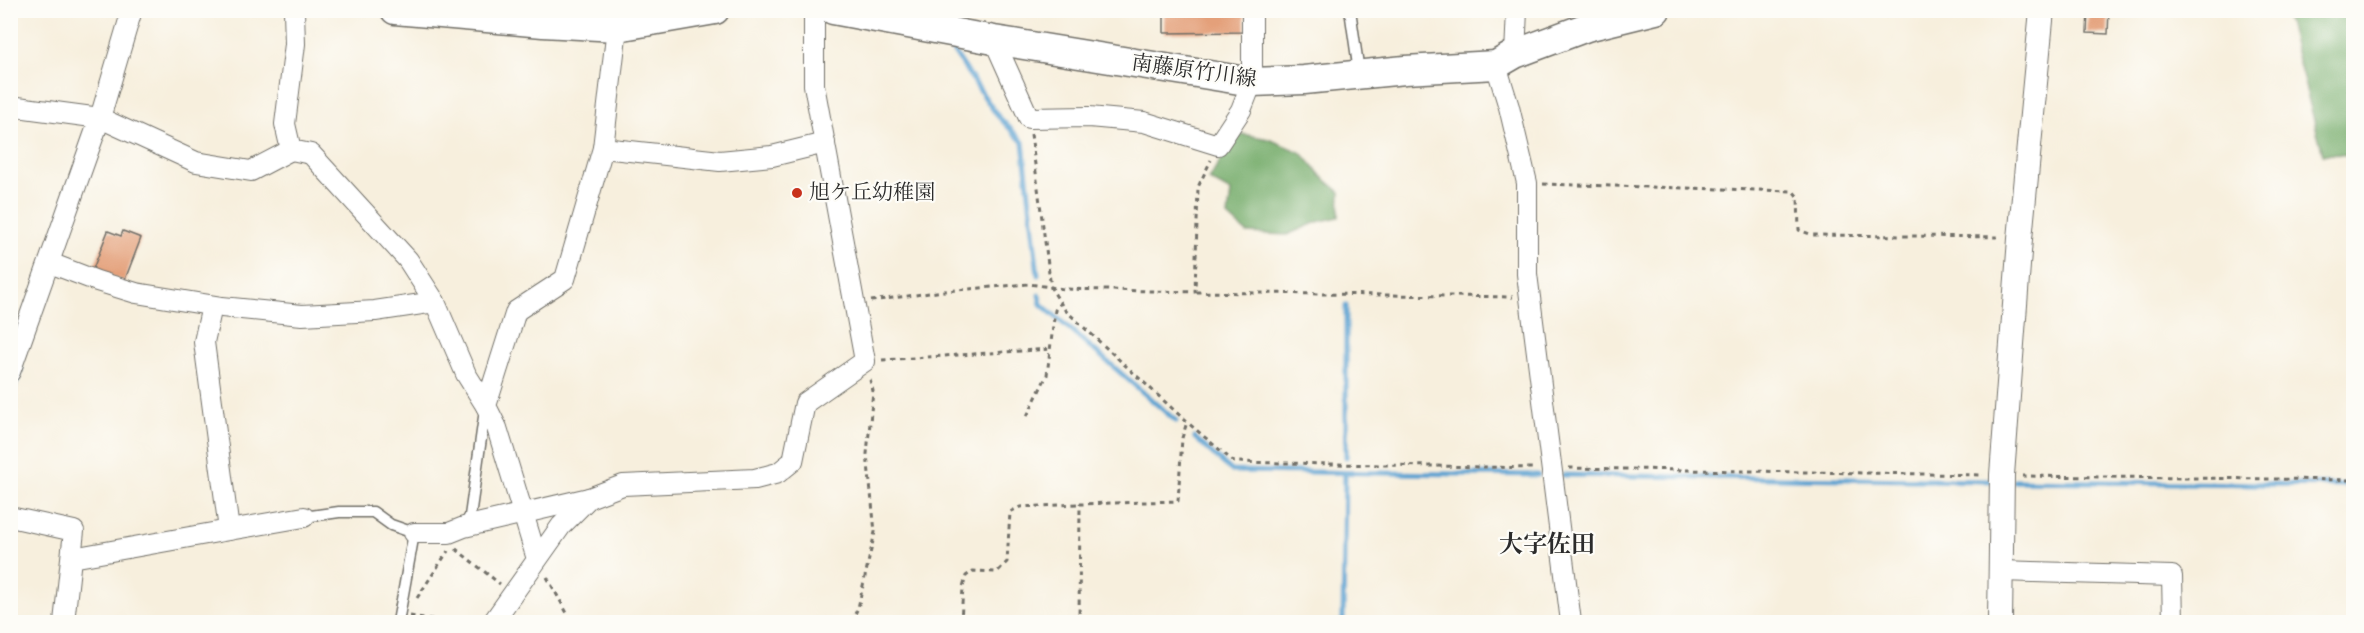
<svg xmlns="http://www.w3.org/2000/svg" width="2364" height="633" viewBox="0 0 2364 633" font-family="Vollkorn,'Noto Serif JP',serif">
	<rect width="100%" height="100%" fill="#fdfcf7"/>
	<filter id="ink" filterUnits="userSpaceOnUse"><feTurbulence type="fractalNoise" baseFrequency=".0167" numOctaves="2"/><feDisplacementMap in="SourceGraphic" scale="12" xChannelSelector="R" yChannelSelector="G"/><feConvolveMatrix kernelMatrix="1 2 1 2 8 2 1 2 1" color-interpolation-filters="sRGB"/></filter>
	<filter id="wash" filterUnits="userSpaceOnUse"><feTurbulence type="fractalNoise" baseFrequency=".008" numOctaves="4" result="noise"/><feDisplacementMap in="SourceGraphic" scale="24" xChannelSelector="R" yChannelSelector="G"/><feGaussianBlur stdDeviation="1.35" result="paint"/><feColorMatrix in="noise" values="0 0 0 0 0 0 0 0 0 0 0 0 0 0 0 0 0 1.4 0 .05"/><feComposite in="paint" operator="in"/></filter>
	<g filter="url(#wash)">
		<rect width="100%" height="100%" fill="#f7efdd"/>
		<g fill="#72aa68" stroke="#4e6a4a" stroke-width="1.5">
			<path d="M2285,11H2353V155L2323,154Z"/>
			<path d="M1236,133L1269,139L1302,153L1322,177L1340,192L1339,217L1317,222L1287,235L1247,233L1228,216L1231,192L1209,180Z"/>
		</g>
		<g fill="none" stroke-linecap="round" stroke-linejoin="round">
			<g stroke="#5ba2d1" stroke-width="5">
				<path d="M951,48L997,115L1023,142L1038,275"/>
				<path d="M1039,295L1041,304L1176,421"/>
				<path d="M10,399L21,369"/>
				<path d="M1195,438L1232,471L1538,475"/>
				<path d="M1346,457V306"/>
				<path d="M1563,475L1992,481"/>
				<path d="M2015,481L2354,485"/>
				<path d="M1343,622L1345,473"/>
			</g>
		</g>
		<g id="blocks">
			<g fill="#e4a07a">
				<path d="M1164,10H1245V32L1164,33Z"/>
				<path d="M2088,10H2109L2108,34L2087,33Z"/>
				<path d="M108,231L121,236L123,231L141,238L124,282L93,269Z"/>
			</g>
		</g>
	</g>
	<g filter="url(#ink)">
		<use href="#blocks" fill-opacity="0" stroke="#727069" stroke-width="1.5"/>
		<g fill="none" stroke-linecap="round" stroke-linejoin="round">
			<g stroke="#727069" stroke-width="13">
				<g id="service">
					<path d="M1350,10L1359,72"/>
					<path d="M304,517L339,512H373L391,525L414,533L398,622"/>
					<path d="M464,527L470,516L485,410"/>
				</g>
			</g>
			<g stroke="#727069" stroke-width="22">
				<g id="minor">
					<path d="M294,10L295,44L285,124L291,150L311,154L408,260L435,302L466,374L486,406"/>
					<path d="M994,40L1029,118L1089,117L1144,122L1218,145L1241,110L1252,82V10"/>
					<path d="M1515,54L1517,10"/>
					<path d="M1496,65L1509,107L1527,183V274L1571,622"/>
					<path d="M10,106L100,118L196,162L251,171L291,150"/>
					<path d="M603,148L720,161L772,156L825,143"/>
					<path d="M50,263L97,281L136,293L222,307L302,315L375,311L435,302"/>
					<path d="M10,372L100,118L132,10"/>
					<path d="M10,517L74,531L64,622"/>
					<path d="M229,530L304,517"/>
					<path d="M414,533H449L464,527L589,498"/>
					<path d="M72,558L229,530L204,342L212,306"/>
					<path d="M537,559L497,428L486,406L516,311L565,279L603,148L619,10"/>
					<path d="M2000,571L2172,576L2173,622"/>
					<path d="M493,622L561,526L589,498L623,485L755,479L778,473L793,461L805,403L865,361L814,85V10"/>
				</g>
			</g>
			<g stroke="#727069" stroke-width="26">
				<path id="tertiary" d="M2000,622L2002,475L2020,239L2042,10"/>
			</g>
			<g stroke="#727069" stroke-width="31">
				<g id="secondary">
					<path d="M395,10L543,23L617,27L715,10"/>
					<path d="M833,10L994,40L1252,82L1304,80L1405,70L1496,65L1515,54L1587,27L1656,10"/>
				</g>
			</g>
			<g stroke="#727069" stroke-width="3" stroke-dasharray="4.5 4.5" stroke-linecap="butt">
				<path d="M1031,134L1051,288L1065,310L1187,422L1234,462L1533,468"/>
				<path d="M1543,184L1793,191L1798,197L1799,230L1813,235L2002,237"/>
				<path d="M1196,292L1513,297"/>
				<path d="M871,301L944,291L1029,284L1064,289L1195,292L1198,187L1211,160"/>
				<path d="M882,360L1051,349"/>
				<path d="M1027,416L1047,375L1055,310L1060,303"/>
				<path d="M1569,468L1983,475"/>
				<path d="M2022,476L2354,480"/>
				<path d="M456,549L500,584"/>
				<path d="M547,577L572,622"/>
				<path d="M417,598L448,551"/>
				<path d="M410,616L450,622"/>
				<path d="M851,622L858,608L875,532L867,454L873,391L870,380"/>
				<path d="M961,622L963,587L966,576L973,571L997,572L1007,562L1010,512L1020,507L1079,504"/>
				<path d="M1079,622L1080,504L1178,501L1182,438L1187,422"/>
			</g>
			<use href="#service" stroke="#fff" stroke-width="10"/>
			<use href="#minor" stroke="#fff" stroke-width="20"/>
			<use href="#tertiary" stroke="#fff" stroke-width="24"/>
			<use href="#secondary" stroke="#fff" stroke-width="28"/>
		</g>
	</g>
	<circle fill="#c8321e" stroke="#fdfcf7" stroke-width="2" cx="797" cy="193" r="6"/>
	<g text-anchor="middle" dominant-baseline="central" stroke-width="4.5" stroke-linejoin="round" paint-order="stroke">
		<g font-size="21" fill="#2b2b2b" stroke="#fdfcf7">
			<text transform="translate(1194 72) rotate(8)">南藤原竹川線</text>
		</g>
		<g font-size="21" fill="#2b2b2b" stroke="#fdfcf7" text-anchor="start">
			<text x="809" y="193">旭ケ丘幼稚園</text>
		</g>
		<g font-size="24" font-weight="bold" fill="#2b2b2b" stroke="#fdfcf7">
			<text x="1547" y="546">大字佐田</text>
		</g>
	</g>
	<rect width="2364" height="633" fill="none" stroke="#fdfcf7" stroke-width="36"/>
</svg>
